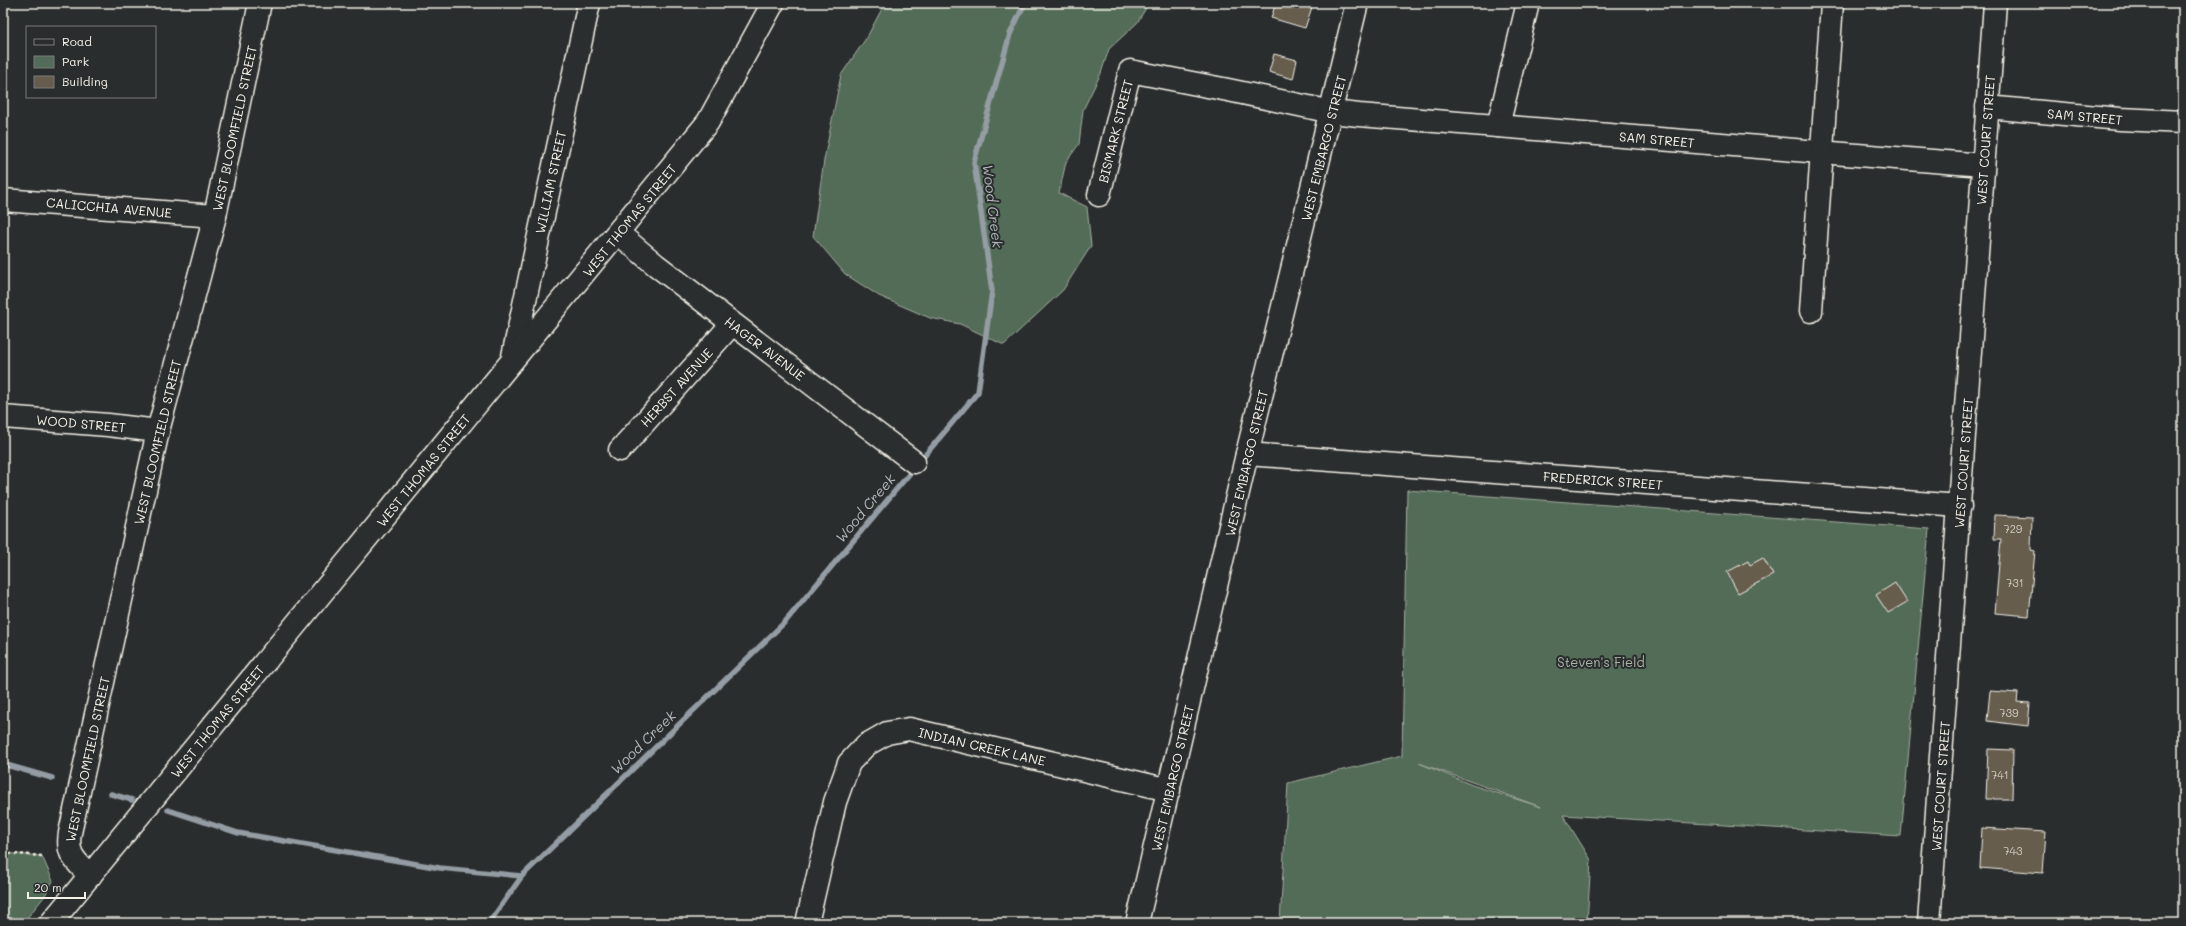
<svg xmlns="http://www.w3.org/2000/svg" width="2186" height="926" viewBox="0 0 2186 926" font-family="Mali,sans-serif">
	<rect width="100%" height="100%" fill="#2a2d2e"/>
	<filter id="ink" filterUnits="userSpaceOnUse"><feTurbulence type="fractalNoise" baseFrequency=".025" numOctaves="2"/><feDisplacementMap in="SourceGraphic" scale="8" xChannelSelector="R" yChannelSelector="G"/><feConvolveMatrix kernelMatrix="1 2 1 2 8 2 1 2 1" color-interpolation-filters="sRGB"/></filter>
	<g filter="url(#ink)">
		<g fill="#536c59" stroke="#a4aea0" fill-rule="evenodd">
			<path d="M885,3H1149L1137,23L1109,49L1101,73L1083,110L1079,144L1066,162L1059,193L1087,207L1091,246L1063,290L1004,345L960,324L930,318L879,296L845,274L813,236L824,160L841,75L867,37Z"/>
			<path d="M1407,490L1929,529L1901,836L1563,815L1591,860L1587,923H1280L1288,783L1402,756ZM1419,763L1541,807L1472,785Z"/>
			<path d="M3,853L42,856L53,881L44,897L23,923H3Z"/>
		</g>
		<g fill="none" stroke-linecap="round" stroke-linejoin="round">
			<g stroke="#939da3" stroke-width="5.5">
				<path d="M3,764L52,778"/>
				<path d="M111,794L132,800"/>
				<path d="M168,810L238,833L440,868L522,876"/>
				<path d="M489,923L522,876L785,622L978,392L992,291L974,162L1010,34L1025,3"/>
			</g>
		</g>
		<g fill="#665d4e" stroke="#f4f1e8">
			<path d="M1276,3H1300L1312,7L1305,28L1271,18Z"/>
			<path d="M1274,54L1297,60L1293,79L1269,72Z"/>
			<path d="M1995,515L2032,517L2031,550L2035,551L2029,616L1995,613L2001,539H1994Z"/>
			<path d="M1763,558L1773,575L1738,593L1727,572L1748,561L1750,565Z"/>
			<path d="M1895,583L1907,602L1888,613L1876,595Z"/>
			<path d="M1990,691L2018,693L2017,702L2030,703L2028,726L1987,721Z"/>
			<path d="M1988,749L2013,750L2012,799H1986Z"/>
			<path d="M1982,828L2046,832L2043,873L1980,868Z"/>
		</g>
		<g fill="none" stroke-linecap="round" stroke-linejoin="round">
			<g stroke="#f4f1e8" stroke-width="25">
				<g id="minor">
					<path d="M1987,107L2120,119L2183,122"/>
					<path d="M1498,126L1528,3"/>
					<path d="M1099,195L1130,71L1228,90L1332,112L1359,115L1983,165"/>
					<path d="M3,200L215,216"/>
					<path d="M618,233L656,265L914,462"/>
					<path d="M1811,311L1832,3"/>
					<path d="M513,356L589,3"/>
					<path d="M3,417L108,425L158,431"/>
					<path d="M620,450L732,324"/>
					<path d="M1247,454L1960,506"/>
					<path d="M90,876C76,861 66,855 70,833L158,431L215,216L260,3"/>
					<path d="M51,923L708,122L773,3"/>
					<path d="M807,923L835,802L849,763L866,745L887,733L909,729L1169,790"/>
					<path d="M1137,923L1247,454L1357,3"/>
					<path d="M1929,923L1995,3"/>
				</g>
			</g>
			<path stroke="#f4f1e8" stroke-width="2.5" stroke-dasharray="3 3" stroke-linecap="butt" d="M3,853L42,856"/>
			<use href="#minor" stroke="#2a2d2e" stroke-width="22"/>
		</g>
	</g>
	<g text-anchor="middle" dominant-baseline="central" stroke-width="4" stroke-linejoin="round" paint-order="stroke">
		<g font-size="11" fill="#d0ccc2">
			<text x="2013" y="528">729</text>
			<text x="2015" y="582">731</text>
			<text x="2009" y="712">739</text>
			<text x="2000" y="774">741</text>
			<text x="2013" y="850">743</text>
		</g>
		<g font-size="13" fill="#f4f1e8" stroke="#2a2d2e">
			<text transform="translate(2085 116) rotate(5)">SAM STREET</text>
			<text transform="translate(234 128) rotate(-78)">WEST BLOOMFIELD STREET</text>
			<text transform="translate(1115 131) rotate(-76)">BISMARK STREET</text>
			<text transform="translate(1657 139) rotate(5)">SAM STREET</text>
			<text transform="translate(1985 140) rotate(-86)">WEST COURT STREET</text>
			<text transform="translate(1323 148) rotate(-76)">WEST EMBARGO STREET</text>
			<text transform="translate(550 182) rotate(-78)">WILLIAM STREET</text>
			<text transform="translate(109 207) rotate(5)">CALICCHIA AVENUE</text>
			<text transform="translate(629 220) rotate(-51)">WEST THOMAS STREET</text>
			<text transform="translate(765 348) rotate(37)">HAGER AVENUE</text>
			<text transform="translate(676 387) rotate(-48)">HERBST AVENUE</text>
			<text transform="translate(81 423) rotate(5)">WOOD STREET</text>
			<text transform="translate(157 442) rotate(-77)">WEST BLOOMFIELD STREET</text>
			<text transform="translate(1246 463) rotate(-77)">WEST EMBARGO STREET</text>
			<text transform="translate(1963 463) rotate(-86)">WEST COURT STREET</text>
			<text transform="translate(423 470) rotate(-51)">WEST THOMAS STREET</text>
			<text transform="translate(1603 480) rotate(4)">FREDERICK STREET</text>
			<text transform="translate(217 721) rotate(-51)">WEST THOMAS STREET</text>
			<text transform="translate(982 746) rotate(13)">INDIAN CREEK LANE</text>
			<text transform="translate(87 759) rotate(-78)">WEST BLOOMFIELD STREET</text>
			<text transform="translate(1172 778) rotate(-77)">WEST EMBARGO STREET</text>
			<text transform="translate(1940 786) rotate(-86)">WEST COURT STREET</text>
		</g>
		<g font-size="13" fill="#acb5a8" stroke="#2a2d2e">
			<text x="1601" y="661">Steven's Field</text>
		</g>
		<g font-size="14" font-style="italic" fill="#b3b9ba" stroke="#2a2d2e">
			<text transform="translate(993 206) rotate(83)">Wood Creek</text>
			<text transform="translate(865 508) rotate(-50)">Wood Creek</text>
			<text transform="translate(643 742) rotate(-44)">Wood Creek</text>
		</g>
	</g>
	<rect width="2186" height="926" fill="none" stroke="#2a2d2e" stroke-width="16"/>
	<rect x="8" y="8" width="2170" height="910" fill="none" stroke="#f4f1e8" stroke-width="1.5" filter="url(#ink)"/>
	<rect x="26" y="26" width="130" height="72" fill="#2a2d2e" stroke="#7b7b78"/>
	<rect x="34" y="39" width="20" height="6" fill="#2a2d2e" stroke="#7b7b78"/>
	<text x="62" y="46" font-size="12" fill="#f4f1e8">Road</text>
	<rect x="34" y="56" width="20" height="12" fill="#536c59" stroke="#7b7b78"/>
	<text x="62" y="66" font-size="12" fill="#f4f1e8">Park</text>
	<rect x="34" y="76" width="20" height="12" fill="#665d4e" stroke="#7b7b78"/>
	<text x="62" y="86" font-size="12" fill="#f4f1e8">Building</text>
	<path d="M28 892v6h57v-6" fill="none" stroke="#f4f1e8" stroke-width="2"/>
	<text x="34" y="892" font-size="12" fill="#f4f1e8" stroke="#2a2d2e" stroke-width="3" paint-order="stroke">20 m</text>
</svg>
